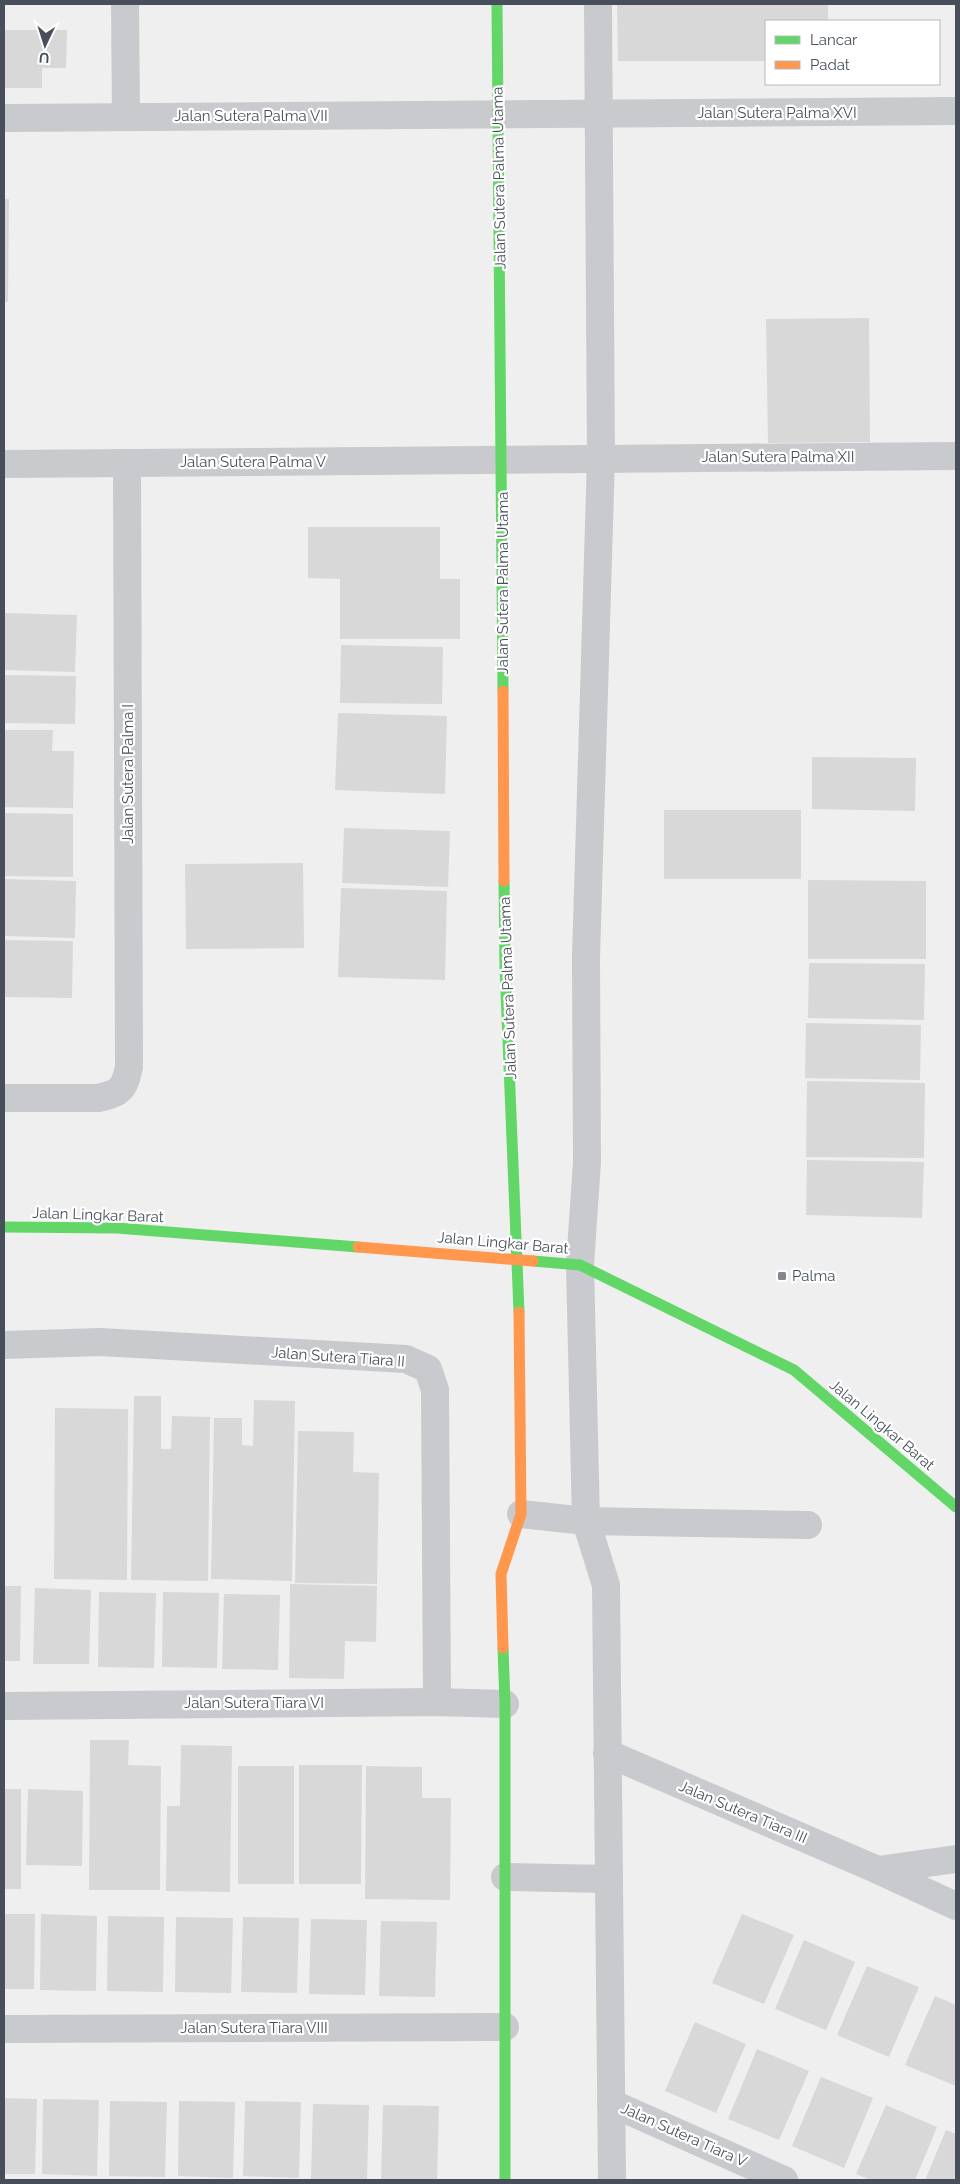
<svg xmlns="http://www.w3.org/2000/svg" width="960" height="2184" viewBox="0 0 960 2184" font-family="Raleway,sans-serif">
	<rect width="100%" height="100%" fill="#efefef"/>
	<g fill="#d8d8d9">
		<path d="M617,4H828V21H766V61H618Z"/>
		<path d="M4,30H67L66,68H42V88H4Z"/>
		<path d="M4,199H9L8,302H4Z"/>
		<path d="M869,318L870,442L768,443L766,319Z"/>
		<path d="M308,527H440V579H460V639H340V579L308,578Z"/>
		<path d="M4,613L77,615L75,672L4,670Z"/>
		<path d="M341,645L443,647L442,704L340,703Z"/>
		<path d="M4,675L76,676L75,724L4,723Z"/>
		<path d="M338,713L447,716L445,794L335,790Z"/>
		<path d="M4,730H53L52,751H74L73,808L4,807Z"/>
		<path d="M812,757L916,758L915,811L812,809Z"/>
		<rect x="664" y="810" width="137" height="69"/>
		<path d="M4,813L73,814V877L4,876Z"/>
		<path d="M344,828L450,831L448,887L342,883Z"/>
		<path d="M303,863L304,948L186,949L185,864Z"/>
		<path d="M4,879L76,881L75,938L4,936Z"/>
		<path d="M808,880L926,881V959H808Z"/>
		<path d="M341,888L447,891L445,980L338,977Z"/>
		<path d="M4,940L73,941L72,998L4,997Z"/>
		<path d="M809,963L925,964L924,1020L808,1018Z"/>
		<path d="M806,1023L921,1025L920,1080L805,1078Z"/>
		<path d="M807,1081L925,1083L924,1158L806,1157Z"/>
		<path d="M807,1160L924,1162L922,1218L806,1215Z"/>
		<path d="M134,1396H161V1449H171L172,1416L210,1417L208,1581L131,1580Z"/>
		<path d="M254,1400L295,1401L292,1581L211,1579L214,1418H242V1445L253,1446Z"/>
		<path d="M55,1408L128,1409L127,1580L54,1579Z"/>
		<path d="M298,1431L354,1432L353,1472L379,1473L377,1584L295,1583Z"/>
		<path d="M290,1584L377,1586L376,1642L345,1641L344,1679L289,1678Z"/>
		<path d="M4,1586H21L20,1661H4Z"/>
		<path d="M35,1588L91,1590L89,1664H33Z"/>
		<path d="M99,1592L156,1593L154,1668L98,1667Z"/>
		<path d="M163,1592L219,1593L217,1668L162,1667Z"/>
		<path d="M224,1594L280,1595L278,1670L222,1669Z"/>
		<path d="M90,1740H129L128,1765L161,1766L160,1890H89Z"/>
		<path d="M181,1745L232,1746L230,1892L166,1891L167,1806H180Z"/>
		<path d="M299,1765H362L361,1884H299Z"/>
		<rect x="238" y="1766" width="56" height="118"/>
		<path d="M366,1766L422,1767V1798H451L450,1900L365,1899Z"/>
		<rect x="4" y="1789" width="17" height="100"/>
		<path d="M28,1789L83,1791L82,1866L26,1865Z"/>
		<path d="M4,1914H35L34,1989H4Z"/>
		<path d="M41,1914L97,1916L96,1991L40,1990Z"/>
		<path d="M742,1914L794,1935L764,2004L712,1983Z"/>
		<path d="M108,1916L164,1917L163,1992L107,1991Z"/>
		<path d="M176,1917L233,1918L231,1993L175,1992Z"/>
		<path d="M243,1917L299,1918L297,1993L241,1992Z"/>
		<path d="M311,1919L367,1920L365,1995L309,1994Z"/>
		<path d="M381,1921L437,1922L435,1997L379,1996Z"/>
		<path d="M804,1940L855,1962L826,2030L775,2009Z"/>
		<path d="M867,1966L919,1987L889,2057L837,2035Z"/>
		<path d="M935,1996L956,2005V2086L905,2065Z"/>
		<path d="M695,2022L746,2044L716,2113L665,2091Z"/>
		<path d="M757,2049L809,2071L779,2140L728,2119Z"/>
		<path d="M821,2077L873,2098L844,2168L792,2146Z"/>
		<path d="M4,2098L37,2099L35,2174H4Z"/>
		<path d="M43,2099L99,2100L97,2176L42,2174Z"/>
		<path d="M110,2101L167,2102L165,2177L109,2176Z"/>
		<path d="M179,2101L235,2102L233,2178L178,2176Z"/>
		<path d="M245,2101L301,2102L299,2178L243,2176Z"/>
		<path d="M313,2104L369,2105L367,2180L311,2179Z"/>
		<path d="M383,2105L439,2106L437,2180H381Z"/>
		<path d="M886,2105L937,2127L915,2180H871L856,2174Z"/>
		<path d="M946,2130L956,2134V2180H925Z"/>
	</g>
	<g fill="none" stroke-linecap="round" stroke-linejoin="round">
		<g stroke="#c9cacd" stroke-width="28">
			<path d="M125,4L126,117"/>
			<path d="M598,4L601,458L586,958L587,1162L580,1265L586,1521L606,1585L612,2180"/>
			<path d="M4,118L956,111"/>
			<path d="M4,464L956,456"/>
			<path d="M4,1098H98C121,1093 124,1089 129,1067L127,463"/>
			<path d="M4,1345L100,1342L406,1359L428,1369L435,1390L437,1702"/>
			<path d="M521,1514L586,1521L808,1525"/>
			<path d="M4,1706L437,1702L505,1704"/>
			<path d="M607,1753L878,1870L956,1906"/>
			<path d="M878,1870L956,1859"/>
			<path d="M505,1877L609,1879"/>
			<path d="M4,2029L505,2027"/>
			<path d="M611,2103L784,2180"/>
		</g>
		<g stroke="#63d668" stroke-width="11">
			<path d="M497,4L503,691"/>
			<path d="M504,881L505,967L519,1312"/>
			<path d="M4,1227L117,1228L358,1247"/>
			<path d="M533,1261L580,1265L794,1370L956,1507"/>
			<path d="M503,1648L505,1704V2180"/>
		</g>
		<g stroke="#ff974d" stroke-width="11">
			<path d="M503,691L504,881"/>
			<path d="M358,1247L533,1261"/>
			<path d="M503,1648L501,1574L521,1514L519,1312"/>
		</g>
	</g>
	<rect fill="#82888e" stroke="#fff" stroke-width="2" x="777" y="1271" width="10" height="10" rx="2.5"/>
	<g text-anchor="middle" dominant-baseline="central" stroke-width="4.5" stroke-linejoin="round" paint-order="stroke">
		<g font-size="15" fill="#47505a" stroke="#fff">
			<text x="777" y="113">Jalan Sutera Palma XVI</text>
			<text x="251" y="116">Jalan Sutera Palma VII</text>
			<text transform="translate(499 178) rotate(-91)">Jalan Sutera Palma Utama</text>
			<text x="778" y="457">Jalan Sutera Palma XII</text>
			<text x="253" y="462">Jalan Sutera Palma V</text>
			<text transform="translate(503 583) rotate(-90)">Jalan Sutera Palma Utama</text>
			<text transform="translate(128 774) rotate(-90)">Jalan Sutera Palma I</text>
			<text transform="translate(508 988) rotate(-92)">Jalan Sutera Palma Utama</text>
			<text transform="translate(98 1215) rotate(2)">Jalan Lingkar Barat</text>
			<text transform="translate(503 1243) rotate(5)">Jalan Lingkar Barat</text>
			<text transform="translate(338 1357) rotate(4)">Jalan Sutera Tiara II</text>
			<text transform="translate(882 1425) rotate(40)">Jalan Lingkar Barat</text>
			<text x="254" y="1703">Jalan Sutera Tiara VI</text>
			<text transform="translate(743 1812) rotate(23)">Jalan Sutera Tiara III</text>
			<text x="254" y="2028">Jalan Sutera Tiara VIII</text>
			<text transform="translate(684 2135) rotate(24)">Jalan Sutera Tiara V</text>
		</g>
		<g font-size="15" fill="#47505a" stroke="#fff" text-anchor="start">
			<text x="792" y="1276">Palma</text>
		</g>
	</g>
	<rect width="960" height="2184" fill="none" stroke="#47505a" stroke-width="10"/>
	<rect x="765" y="20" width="175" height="65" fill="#ffffff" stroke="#b5b9bd"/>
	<rect x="775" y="36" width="25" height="8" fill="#63d668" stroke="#b5b9bd"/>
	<text x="810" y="45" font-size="15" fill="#47505a">Lancar</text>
	<rect x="775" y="61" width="25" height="8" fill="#ff974d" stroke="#b5b9bd"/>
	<text x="810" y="70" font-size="15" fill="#47505a">Padat</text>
	<g transform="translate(45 45) rotate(184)" stroke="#ffffff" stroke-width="4" paint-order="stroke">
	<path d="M0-4L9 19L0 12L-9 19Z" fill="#47505a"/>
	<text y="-8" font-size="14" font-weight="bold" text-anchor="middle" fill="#47505a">U</text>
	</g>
</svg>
